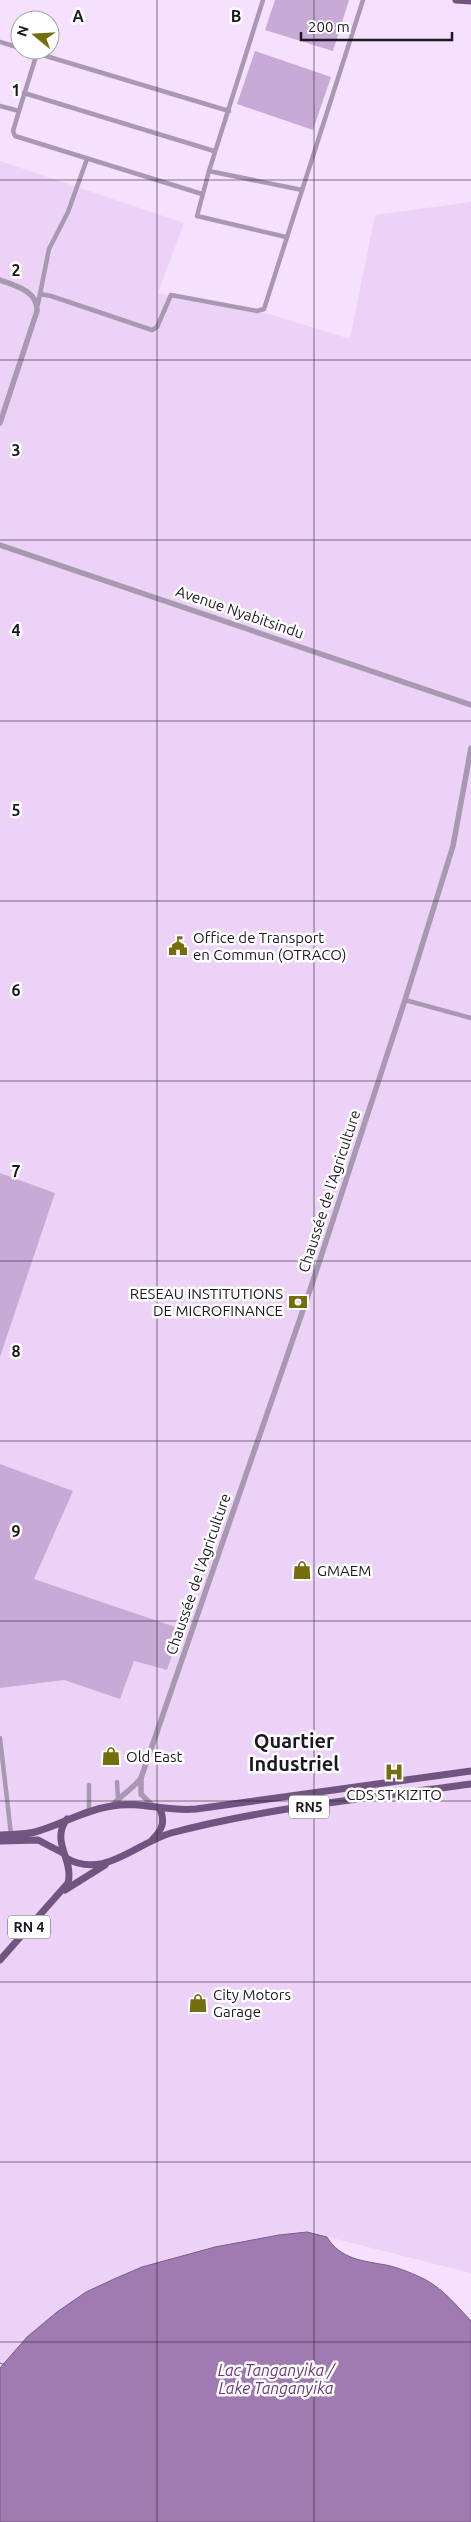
<svg xmlns="http://www.w3.org/2000/svg" width="471" height="2522" viewBox="0 0 471 2522" font-family="Ubuntu,sans-serif">
	<rect width="100%" height="100%" fill="#f5e0fe"/>
	<path fill="#ebd2f6" d="M0,161L184,223L158,293L269,314L350,339L375,215L471,202V2273L308,2232L244,2241L142,2267L86,2292L27,2337L0,2368V1688L64,1680L120,1699L134,1661L163,1670L180,1629L34,1579L72,1491L0,1464V1357L55,1193L0,1173Z"/>
	<g fill="#c7aad5">
		<path d="M275,0H349L333,51L265,30Z"/>
		<path d="M255,51L331,77L313,130L237,104Z"/>
		<path d="M0,1173L55,1193L0,1357Z"/>
		<path d="M0,1464L73,1491L34,1579L181,1629L167,1670L134,1661L120,1699L64,1680L0,1688Z"/>
	</g>
	<path fill="#a07bb2" stroke="#795d87" d="M307,2232L327,2237C340,2259 363,2261 386,2265C400,2268 414,2274 426,2280C444,2290 457,2306 471,2321V2522H0V2368L27,2337L57,2312L86,2292L114,2279L142,2267L215,2247L279,2235Z"/>
	<g fill="none" stroke-linecap="round" stroke-linejoin="round">
		<path stroke="#795d87" stroke-width="1" d="M0,2363L5,2365"/>
		<g stroke="#a898b1" stroke-width="4.5">
			<path d="M263,0L209,171L302,190"/>
			<path d="M0,42L20,48"/>
			<path d="M26,50L229,111"/>
			<path d="M24,93L214,151"/>
			<path d="M0,106L19,111L13,131L15,136L202,194"/>
			<path d="M19,111L37,53"/>
			<path d="M209,171L197,216L286,237"/>
			<path d="M40,294L49,249L68,212L87,159"/>
			<path d="M38,304L40,294L51,296L152,330L157,327L171,295L257,311L264,309L363,0"/>
			<path d="M405,1000L471,1018"/>
			<path d="M0,1738L11,1834"/>
			<path d="M117,1782L118,1798"/>
			<path d="M89,1785V1811"/>
		</g>
		<g stroke="#a898b1" stroke-width="5.5">
			<path d="M0,280C16,286 38,291 37,311L0,423"/>
			<path d="M0,545L471,705"/>
			<path d="M113,1805C121,1795 133,1789 141,1778"/>
			<path d="M153,1806L141,1794V1778L312,1284L405,1000L453,846L471,748"/>
		</g>
		<g stroke="#725480" stroke-width="7">
			<path d="M456,0L471,1"/>
			<path d="M0,1835C11,1834 24,1835 35,1832C61,1825 84,1810 112,1806C140,1801 167,1812 196,1809L471,1771"/>
			<path d="M153,1839C163,1829 165,1821 160,1809"/>
			<path d="M0,1841L38,1840L63,1853"/>
			<path d="M66,1858C104,1880 136,1843 171,1833C269,1807 371,1798 471,1784"/>
			<path d="M65,1890L105,1865"/>
			<path d="M0,1960L68,1883C74,1859 50,1842 67,1819"/>
		</g>
	</g>
	<path fill="none" stroke="#1e1722" stroke-width="1" stroke-opacity="0.55" d="M157,0V2522M314,0V2522M0,180H471M0,360H471M0,540H471M0,721H471M0,901H471M0,1081H471M0,1261H471M0,1441H471M0,1621H471M0,1801H471M0,1982H471M0,2162H471M0,2342H471"/>
	<defs>
		<g id="civic-bare" transform="scale(1.5)"><path d="M-.6-6.5H3V-4.5H.6V-3L4-1V1h2V6H-6V1h2V-1L-.6-3ZM-1.2 2.5V6h2.4V2.5Z" fill="#756e0d" stroke="#fff" stroke-width="2.5" paint-order="stroke"/></g>
		<g id="bank-bare" transform="scale(1.5)"><path d="M-6-4H6V4H-6ZM0-2.3a2.3 2.3 0 1 0 0 4.6a2.3 2.3 0 1 0 0-4.6Z" fill="#756e0d" stroke="#fff" stroke-width="2.5" paint-order="stroke"/></g>
		<g id="shop-bare" transform="scale(1.5)"><path d="M-5-2.5h2.3a2.7 3.5 0 0 1 5.4 0H5L5.5 6h-11ZM-1.5-2.5h3a1.5 2.3 0 0 0-3 0Z" fill="#756e0d" stroke="#fff" stroke-width="2.5" paint-order="stroke"/></g>
		<g id="hospital-bare" transform="scale(1.5)"><path d="M-5-5h3v3.5h4V-5h3V5h-3V1.5h-4V5h-3Z" fill="#756e0d" stroke="#fff" stroke-width="2.5" paint-order="stroke"/></g>
	</defs>
	<g fill-rule="evenodd">
		<use href="#civic-bare" x="178" y="946"/>
		<use href="#bank-bare" x="298" y="1302"/>
		<use href="#shop-bare" x="302" y="1570"/>
		<use href="#shop-bare" x="111" y="1756"/>
		<use href="#hospital-bare" x="394" y="1772"/>
		<use href="#shop-bare" x="198" y="2003"/>
	</g>
	<g text-anchor="middle" dominant-baseline="central" stroke-width="5" stroke-linejoin="round" paint-order="stroke">
		<g fill="#fff" stroke="#625d64" stroke-width="1">
			<rect x="289" y="1795.5" width="40" height="23" rx="4"/>
			<rect x="8" y="1915.5" width="42" height="23" rx="4"/>
		</g>
		<g font-size="14" font-weight="bold" fill="#1e1722">
			<text x="309" y="1807">RN5</text>
			<text x="29" y="1927">RN 4</text>
		</g>
		<g font-size="15" fill="#1e1722" stroke="#fff">
			<text transform="translate(240 612) rotate(19)">Avenue Nyabitsindu</text>
			<text transform="translate(329 1191) rotate(-72)">Chaussée de l'Agriculture</text>
			<text transform="translate(198 1574) rotate(-71)">Chaussée de l'Agriculture</text>
		</g>
		<g font-size="15" fill="#1e1722" stroke="#fff" text-anchor="start">
			<text x="193" y="937">Office de Transport<tspan x="193" dy="17">en Commun (OTRACO)</tspan></text>
			<text x="283" y="1293" text-anchor="end">RESEAU INSTITUTIONS<tspan x="283" dy="17">DE MICROFINANCE</tspan></text>
			<text x="317" y="1570">GMAEM</text>
			<text x="126" y="1756">Old East</text>
			<text x="394" y="1794" text-anchor="middle">CDS ST KIZITO</text>
			<text x="213" y="1994">City Motors<tspan x="213" dy="17">Garage</tspan></text>
		</g>
		<g font-size="16" font-style="italic" fill="#6a3a7f" stroke="#fff">
			<text x="276" y="2370">Lac Tanganyika /<tspan x="276" dy="18">Lake Tanganyika</tspan></text>
		</g>
		<g font-size="20" font-weight="bold" fill="#1e1722" stroke="#fff">
			<text x="294" y="1740">Quartier<tspan x="294" dy="23">Industriel</tspan></text>
		</g>
	</g>
	<g font-size="16" text-anchor="middle" font-weight="bold" fill="#1e1722" stroke="#fff" stroke-width="5" stroke-linejoin="round" paint-order="stroke">
		<text x="78" y="22">A</text>
		<text x="236" y="22">B</text>
		<text x="16" y="96">1</text>
		<text x="16" y="276">2</text>
		<text x="16" y="456">3</text>
		<text x="16" y="636">4</text>
		<text x="16" y="816">5</text>
		<text x="16" y="996">6</text>
		<text x="16" y="1177">7</text>
		<text x="16" y="1357">8</text>
		<text x="16" y="1537">9</text>
	</g>
	<g transform="translate(35 35) rotate(288)"><circle r="24" fill="#ffffff" stroke="#a5a2a7"/>
	<path d="M0-4L9 19L0 12L-9 19Z" fill="#756e0d"/>
	<text y="-8" font-size="14" font-weight="bold" text-anchor="middle" fill="#1e1722">N</text>
	</g>
	<path d="M301 32v8h151v-8" fill="none" stroke="#1e1722" stroke-width="2.5"/>
	<text x="308" y="32" font-size="15" fill="#1e1722" stroke="#ffffff" stroke-width="4" paint-order="stroke">200 m</text>
</svg>
